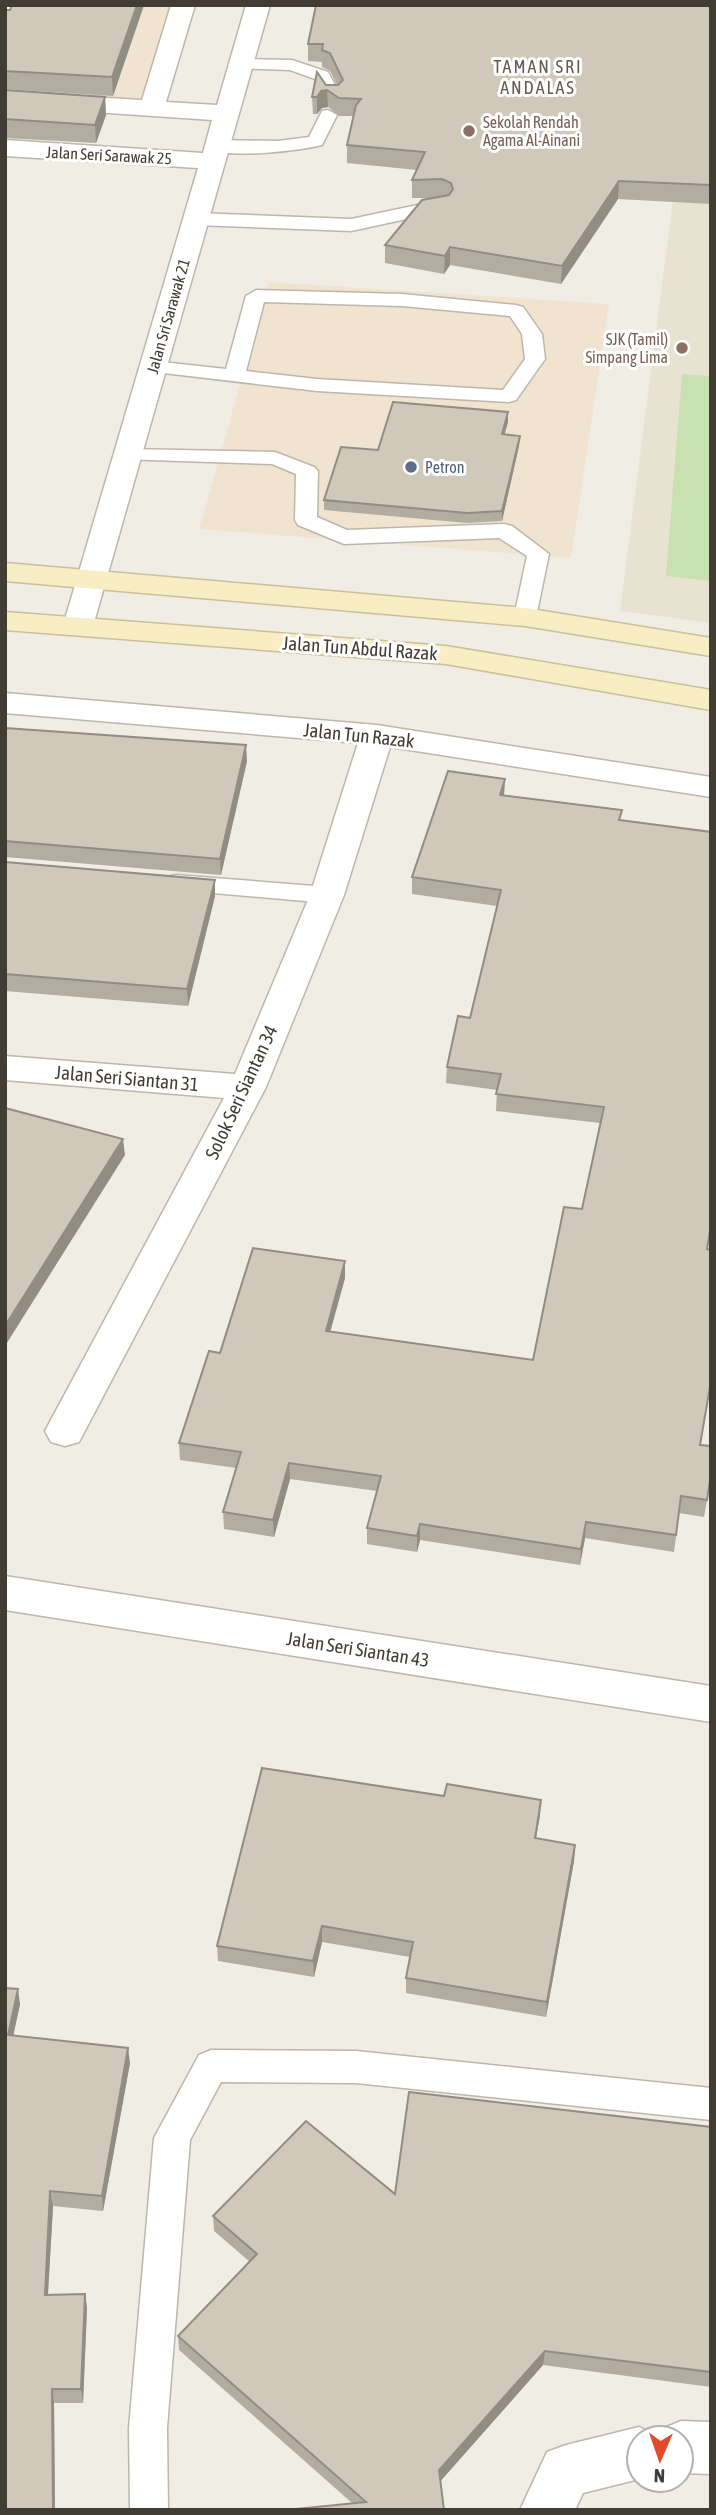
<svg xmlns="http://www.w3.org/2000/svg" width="716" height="2515" viewBox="0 0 716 2515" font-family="'Asap Condensed',sans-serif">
	<rect width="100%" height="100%" fill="#f0ede4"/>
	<g fill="#f0e4d1">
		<path d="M5,5H173L143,100L5,92Z"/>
		<path d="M269,282L609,304L571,558L199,529Z"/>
	</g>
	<path fill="#e8e2d0" d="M688,83L711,85V623L620,611Z"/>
	<path fill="#c9e0b1" d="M682,374L711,376V581L666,576Z"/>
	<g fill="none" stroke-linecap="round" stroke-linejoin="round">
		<g stroke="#bdb7ab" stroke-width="3">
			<g id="service">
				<path d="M5,5H20L11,26L5,27Z"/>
				<path d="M241,59L292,60L328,72L341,96L338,100H326L315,79L290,70L235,68L232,64Z"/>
				<path d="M328,110L337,115L322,145C302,150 221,161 208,146L217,140L278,141L309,137L322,111Z"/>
				<path d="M441,200L448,202L450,206L448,210L351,231L196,225L187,219L196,213L351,219Z"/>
				<path d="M256,290L402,294L516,305L523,307L542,334L545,359L516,400L509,402L317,391L146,371L143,367L146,363L153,361L226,369L246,296ZM264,302L402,306L510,316L522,334L525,359L503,390L317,379L246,371Z"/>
				<path d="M127,449L275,452L314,467L318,471L317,517L347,530L504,524L512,526L549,554L536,617L533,622H517L514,617L527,556L499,538L344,544L298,525L295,520L296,474L272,464L120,459L116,455L120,451Z"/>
				<path d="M176,875L327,887L336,889L339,895L336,901L327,903L167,889L164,883L167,877Z"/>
				<path d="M211,2050L356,2051L711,2088V2120L356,2083L221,2082L190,2140L167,2428L168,2510H130L129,2428L154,2138L199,2055Z"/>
			</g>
		</g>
		<g stroke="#bdb7ab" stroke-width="3">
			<g id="minor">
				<path d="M171,5H195L166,102L217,105L246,5H270L93,626L89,633L78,635L67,633L63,626L198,168L5,156V140L203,153L212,120L5,106V92L142,100Z"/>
				<path d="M5,693L377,725L711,777V797L390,747L344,895L266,1087L79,1442L65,1446L51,1442L45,1431L224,1098L5,1080V1056L235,1074L310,895L358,743L5,713Z"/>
				<path d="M5,1576L711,1686V1722L5,1610Z"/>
				<path d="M681,2421L711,2422V2474L681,2473V2438H639V2479L583,2493L575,2510H520L547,2452L566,2445L639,2427L659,2437L662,2429Z"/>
			</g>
		</g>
		<g stroke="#cbc098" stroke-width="3">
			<g id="secondary">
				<path d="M5,563L525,608L711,638V656L525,626L5,581Z"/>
				<path d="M5,612L446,646L711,690V710L446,664L5,630Z"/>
			</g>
		</g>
		<use href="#service" fill="#fff" fill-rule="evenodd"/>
		<use href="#minor" fill="#fff" fill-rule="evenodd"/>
		<use href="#secondary" fill="#f8eec6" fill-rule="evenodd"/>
	</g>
	<g fill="#b3ada1">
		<path d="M144,5L113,96L5,89V10H10Z"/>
		<path d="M711,5V204L618,199L561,284L450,265L444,274L385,263V245L435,198H412V180L417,170L347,163V145L354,116H339L328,107L322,108L317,114H313L312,97L326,85H337L330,71L322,67V62L308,61V44Z"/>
		<path d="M5,90L105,97L106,115L96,143L5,138Z"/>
		<path d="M508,422L504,434L519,446L502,521L467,523L324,510V500L378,450Z"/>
		<path d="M5,728L247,761L221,875L5,857Z"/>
		<path d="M505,779L504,795L621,820L708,1249L701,1445L711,1478L704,1517L679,1513L674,1552L585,1538L580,1565L420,1540L417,1552L367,1544V1528L377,1491L290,1479L274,1537L224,1529L223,1512L236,1468L180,1460L179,1443L220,1353L345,1278L330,1332L533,1360L582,1209L600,1123L496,1111L497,1090L446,1083L447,1067L470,1018L497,906L412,894V877Z"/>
		<path d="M5,862L215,880V896L188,1006L5,991Z"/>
		<path d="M540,1815L536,1838L575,1845L574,1861L546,2017L406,1993V1978L410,1957L322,1942L314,1977L218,1961L217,1946Z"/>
		<path d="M5,1988L20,2004L13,2036L130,2063L103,2211L53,2206L48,2295L85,2294L87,2308L83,2403H54L55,2510Z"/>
		<path d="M711,2127V2387L543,2365L440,2481L444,2510L352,2503L179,2350L178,2336L250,2262L214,2231L213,2216L395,2194Z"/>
	</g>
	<g fill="#928d83">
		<path d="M137,5H144L113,96L112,77Z"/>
		<path d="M327,90L328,107L322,108L317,114V97L321,91Z"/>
		<path d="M105,97L106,115L96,143L95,125Z"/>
		<path d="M619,181L618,199L561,284L562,266Z"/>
		<path d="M450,247V265L444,274L445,256Z"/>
		<path d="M508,412V422L502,444V434Z"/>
		<path d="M520,436L519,446L502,521V511Z"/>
		<path d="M246,745L247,761L221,875L220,859Z"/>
		<path d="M505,779L504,795H500Z"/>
		<path d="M215,880V896L188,1006L187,989Z"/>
		<path d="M123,1139L125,1155L5,1346V1326Z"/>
		<path d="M345,1261V1278L326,1347V1331Z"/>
		<path d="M289,1463L290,1479L274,1537L273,1520Z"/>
		<path d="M586,1522L585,1538L580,1565L581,1549Z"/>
		<path d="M420,1524V1540L417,1552V1536Z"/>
		<path d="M541,1800L540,1815L533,1854L535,1838Z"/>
		<path d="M575,1845L574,1861L546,2017L547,2002Z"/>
		<path d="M322,1926V1942L314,1977L313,1961Z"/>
		<path d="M18,1989L20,2004L10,2051L8,2035Z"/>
		<path d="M128,2048L130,2063L103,2211L102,2196Z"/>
		<path d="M50,2191L53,2206L47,2309L45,2295Z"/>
		<path d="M85,2294L87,2308L83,2403L81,2389Z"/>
		<path d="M545,2351L543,2365L438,2484L439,2470Z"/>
		<path d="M52,2389L54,2403L55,2510H53Z"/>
	</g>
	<g fill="#d0c9bb" stroke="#928d83" stroke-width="2">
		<path d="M12,5H137L112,77L5,71V10H10Z"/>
		<path d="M316,5H711V185L619,181L562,266L450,247L445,256L385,245L422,200L449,195L453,189L451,183L442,179L412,180L425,152L347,145L356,105L361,99L339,98L327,90L321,91L317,97H312L317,72L326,85H338L343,80L330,53L322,50L323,44H308Z"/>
		<path d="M5,90L105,97L95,125L5,119Z"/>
		<path d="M393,402L508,412L502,434L520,436L502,511L467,513L324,500L341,447L378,450Z"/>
		<path d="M5,728L246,745L220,859L5,841Z"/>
		<path d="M448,771L505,779L500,795L622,810L619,820L711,832V1225L707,1249L711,1250V1381L700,1445L711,1446V1474L707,1500L681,1496L676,1535L586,1522L581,1549L420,1524L417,1536L367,1528L381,1476L289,1463L273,1520L223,1512L241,1452L179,1443L209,1351L220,1353L253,1248L345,1261L326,1331L533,1360L564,1207L582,1209L604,1107L496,1094L501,1074L447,1067L458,1016L470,1018L501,890L412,877Z"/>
		<path d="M5,862L215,880L187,989L5,974Z"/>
		<path d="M5,1108L123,1139L5,1326Z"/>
		<path d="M262,1768L444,1796L447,1784L541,1800L535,1838L575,1845L547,2002L406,1978L413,1942L322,1926L313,1961L217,1946Z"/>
		<path d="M5,1988L18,1989L8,2035L128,2048L102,2196L50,2191L45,2295L85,2294L81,2389H52L53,2510H5Z"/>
		<path d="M409,2092L711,2127V2372L545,2351L439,2470L444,2510H286L366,2502L178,2336L257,2254L213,2216L306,2121L395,2194Z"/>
	</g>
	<g fill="#8d6e63" stroke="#fff" stroke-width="2.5">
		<circle cx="469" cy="131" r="7"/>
		<circle cx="682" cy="348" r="7"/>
	</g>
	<circle fill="#5c6f8a" stroke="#fff" stroke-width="2.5" cx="411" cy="467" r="7"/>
	<g text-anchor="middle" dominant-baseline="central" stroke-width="6" stroke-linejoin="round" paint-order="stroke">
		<g font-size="16" fill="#785e54" stroke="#fff" text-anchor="start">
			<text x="483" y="122">Sekolah Rendah<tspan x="483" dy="18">Agama Al-Ainani</tspan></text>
			<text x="668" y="339" text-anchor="end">SJK (Tamil)<tspan x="668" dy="18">Simpang Lima</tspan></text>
		</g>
		<g font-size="16" fill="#413d35" stroke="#fff">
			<text transform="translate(109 155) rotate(3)">Jalan Seri Sarawak 25</text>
			<text transform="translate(168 316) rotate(-74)">Jalan Sri Sarawak 21</text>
		</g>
		<g font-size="16" fill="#4e5e75" stroke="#fff" text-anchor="start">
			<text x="425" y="467">Petron</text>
		</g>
		<g font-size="18" letter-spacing="2" fill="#635b4d" stroke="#fff">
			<text x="538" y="66">TAMAN SRI<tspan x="538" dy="21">ANDALAS</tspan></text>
		</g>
		<g font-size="19" fill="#413d35" stroke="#fff">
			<text transform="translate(360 648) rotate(4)">Jalan Tun Abdul Razak</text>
			<text transform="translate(359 735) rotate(6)">Jalan Tun Razak</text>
			<text transform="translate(127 1078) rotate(5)">Jalan Seri Siantan 31</text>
			<text transform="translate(241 1092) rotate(-65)">Solok Seri Siantan 34</text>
			<text transform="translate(358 1649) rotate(9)">Jalan Seri Siantan 43</text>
		</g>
	</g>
	<rect width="716" height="2515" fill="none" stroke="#413d35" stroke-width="14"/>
	<g transform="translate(660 2459) rotate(182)"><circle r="33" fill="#ffffff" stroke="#b3b1ae" stroke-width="2"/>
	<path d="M0-5L12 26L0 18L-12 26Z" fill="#e14c2a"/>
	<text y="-10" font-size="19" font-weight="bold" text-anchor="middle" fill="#413d35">N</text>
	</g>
</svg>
